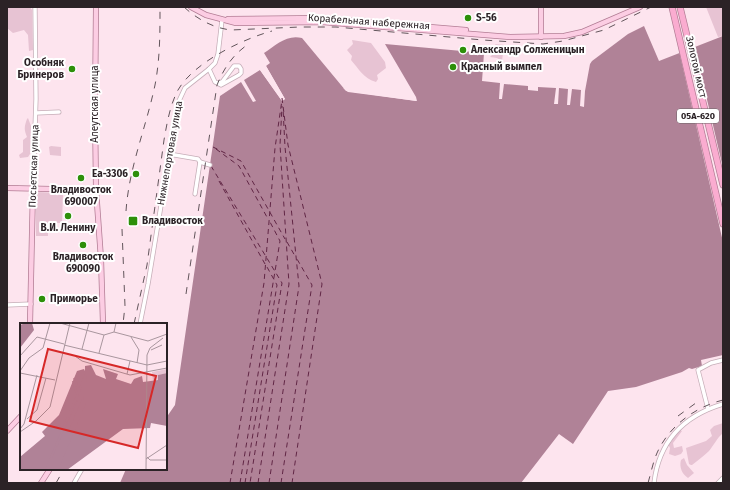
<svg xmlns="http://www.w3.org/2000/svg" width="730" height="490" viewBox="0 0 730 490" font-family="'Fira Sans',sans-serif">
	<rect width="100%" height="100%" fill="#fde4ee"/>
	<g fill="#e7c3d3">
		<path d="M7,7H30L32,10L33,50L29,51L28,35L24,30L13,33L7,28Z"/>
		<path d="M706,7H723V36L718,37Z"/>
		<path d="M352,40L371,43L385,62L386,68L377,75L378,79L376,82C364,79 359,69 351,60L352,56L347,50L353,44Z"/>
		<path d="M495,44L504,45L502,61L497,58L490,57L492,55H498L500,52Z"/>
		<path d="M28,118L31,126L30,154L28,157L20,158L19,155L23,152V140L27,137C24,130 24,127 27,119Z"/>
		<path d="M51,146L61,147V156L50,155L49,147Z"/>
		<path d="M36,192L63,193L62,223H48V236H36Z"/>
		<path d="M723,423V433C717,438 714,445 709,451C704,456 698,460 692,465H691L689,464L686,448L706,441L712,436L710,430L714,426Z"/>
		<path d="M679,430L682,431L673,443L674,448L682,446L683,451L681,454L675,456L669,454L670,448L668,444Z"/>
		<path d="M684,458L687,465L694,473L688,478C682,474 679,467 681,460Z"/>
	</g>
	<path fill="#b08297" d="M644,26L659,61L723,36V355L701,360L702,366L692,369L689,368L682,372L636,387L608,391L573,444L559,434L521,483H120L126,469H166V418L175,405L220,96L241,82L253,102L256,101L244,80L260,70L282,101L285,99L266,66L270,63L264,53C276,45 287,34 302,38L346,91L416,101V97L385,44L484,53L482,81L500,83L499,99H502L504,84L528,86V90L538,91V87L556,88L554,104H558L559,88L568,89L567,105H570L572,89L581,90L580,106L584,107L585,91L590,64L592,61L628,34Z"/>
	<g fill="#fde4ee">
		<path d="M694,44L723,168V242L679,51Z"/>
		<path d="M266,66L285,99L282,101L260,70L262,69L271,82L273,83V81L265,67Z"/>
		<path d="M343,88L349,90L415,99L414,97H416L417,101L348,92Z"/>
	</g>
	<g fill="none" stroke-linecap="round" stroke-linejoin="round">
		<g stroke="#612645" stroke-width="1" stroke-dasharray="5 4" stroke-linecap="butt">
			<path d="M282,98L288,145L322,284L292,483"/>
			<path d="M213,147L241,161L285,239"/>
			<path d="M216,149L239,166L268,219"/>
			<path d="M211,166L282,283L250,483"/>
			<path d="M219,181L265,264"/>
			<path d="M287,242L295,256"/>
			<path d="M230,483L264,283L275,148L282,100"/>
			<path d="M240,483L280,241L270,222"/>
			<path d="M245,483L277,285L267,267"/>
			<path d="M258,483L289,284L280,145L282,106"/>
			<path d="M269,483L299,286L285,147L283,108"/>
			<path d="M281,483L312,285L297,259"/>
		</g>
		<g stroke="#c6aeb8" stroke-width="5">
			<g id="minor">
				<path d="M209,69L215,82L221,85L239,75L241,73V69L239,66H234L222,82L218,83"/>
				<path d="M36,113L59,112"/>
				<path d="M169,154L198,159L200,162L195,194"/>
				<path d="M200,162L210,165"/>
				<path d="M33,188L36,99L35,7"/>
				<path d="M7,305L31,304"/>
				<path d="M140,324L148,284L178,103L185,88L209,69L215,63L218,54L222,20"/>
				<path d="M708,409L698,370L711,363L723,360"/>
				<path d="M74,483L82,469"/>
				<path d="M654,483C659,441 683,416 723,404"/>
				<path d="M718,483L723,478"/>
			</g>
		</g>
		<g stroke="#b27c94" stroke-width="6">
			<g id="major">
				<path d="M96,7L95,111L96,189L101,259L103,324"/>
				<path d="M191,7L206,15L236,23L322,22L510,37L564,36L582,32L640,7"/>
				<path d="M228,19L322,18L466,30"/>
				<path d="M541,37V7"/>
				<path d="M7,188L96,190"/>
				<path d="M30,324L33,188"/>
				<path d="M7,431L21,416"/>
				<path d="M41,483L50,469"/>
			</g>
		</g>
		<g stroke="#b27c94" stroke-width="7">
			<g id="highway">
				<path d="M672,7L723,224"/>
				<path d="M680,7L723,185"/>
			</g>
		</g>
		<use href="#minor" stroke="#fff" stroke-width="3.5"/>
		<use href="#major" stroke="#fccde3" stroke-width="4.5"/>
		<use href="#highway" stroke="#faacd0" stroke-width="5.5"/>
		<g stroke="#62555b" stroke-width="1" stroke-dasharray="7 7" stroke-linecap="butt">
			<path d="M184,7C197,19 213,28 231,30L300,27H336L483,40L543,44L563,41L604,30L651,7"/>
			<path d="M126,211C129,167 146,128 155,85C160,59 160,34 160,8"/>
			<path d="M122,229L125,306L123,324"/>
			<path d="M186,294L217,85C224,68 233,54 250,43"/>
			<path d="M134,324L147,265L164,140C167,123 170,105 178,90C194,62 243,39 272,31"/>
			<path d="M678,416L700,400"/>
			<path d="M56,483L64,469"/>
			<path d="M648,483C651,473 653,462 657,453C669,426 695,407 723,400"/>
		</g>
	</g>
	<g fill="#2d8f09" stroke="#fff" stroke-width="1.5">
		<circle cx="468" cy="18" r="4"/>
		<circle cx="463" cy="50" r="4"/>
		<circle cx="453" cy="67" r="4"/>
		<circle cx="72" cy="69" r="4"/>
		<circle cx="136" cy="174" r="4"/>
		<circle cx="81" cy="178" r="4"/>
		<circle cx="68" cy="216" r="4"/>
		<rect x="128" y="216" width="10" height="10" rx="2"/>
		<circle cx="83" cy="245" r="4"/>
		<circle cx="42" cy="299" r="4"/>
	</g>
	<g text-anchor="middle" dominant-baseline="central" stroke-width="4" stroke-linejoin="round" paint-order="stroke">
		<rect fill="#fff" stroke="#6b6467" stroke-width="1" x="677" y="109" width="42" height="14" rx="3"/>
		<g font-size="9" font-weight="bold" fill="#2b2226">
			<text x="698" y="116">05А-620</text>
		</g>
		<g font-size="10" font-weight="bold" fill="#2b2226" stroke="#fff" text-anchor="start">
			<text x="476" y="18">S-56</text>
			<text x="471" y="50">Александр Солженицын</text>
			<text x="64" y="63" text-anchor="end">Особняк<tspan x="64" dy="12">Бринеров</tspan></text>
			<text x="461" y="67">Красный вымпел</text>
			<text x="128" y="174" text-anchor="end">Еа-3306</text>
			<text x="81" y="190" text-anchor="middle">Владивосток<tspan x="81" dy="12">690007</tspan></text>
			<text x="142" y="221">Владивосток</text>
			<text x="68" y="228" text-anchor="middle">В.И. Ленину</text>
			<text x="83" y="257" text-anchor="middle">Владивосток<tspan x="83" dy="12">690090</tspan></text>
			<text x="50" y="299">Приморье</text>
		</g>
		<g font-size="10" fill="#2b2226" stroke="#fff">
			<text transform="translate(369 22) rotate(4)">Корабельная набережная</text>
			<text transform="translate(696 67) rotate(77)">Золотой мост</text>
			<text transform="translate(95 104) rotate(-90)">Алеутская улица</text>
			<text transform="translate(170 153) rotate(-80)">Нижнепортовая улица</text>
			<text transform="translate(34 166) rotate(-88)">Посьетская улица</text>
		</g>
	</g>
	<g transform="translate(20 323)">
		<rect width="147" height="147" fill="#fde4ee"/>
		<path d="M147,46V50L138,52V57L133,58L132,49Z" fill="#e7c3d3"/>
		<path d="M0,0H12L14,7L0,25V2L3,1ZM71,42L76,52L86,56L83,46L98,51L96,56L111,61L114,56L122,53L123,59L138,57V52L147,50V103L131,100L130,105L103,106L47,147H0V134L25,113L22,109L39,92L57,48L64,46L65,48V43Z" fill="#b08297"/>
		<path fill="none" stroke="#b08297" stroke-width="2" d="M26,147L66,51M28,147L61,72L54,55M29,147L48,103M30,147L59,78L53,58M31,147L60,78L64,57M33,147L62,79L66,53M35,147L64,79L62,75M37,147L65,80V59"/>
		<path fill="none" stroke="#a9969e" stroke-width="1" d="M40,0L84,12L94,9L96,0M94,9L128,18L147,11M111,14L119,27L117,40M44,22L127,42L147,38M62,26L69,0M131,27L142,22M79,30L84,12M0,33L17,14L44,21M55,33L62,38L110,52L147,45M0,48L9,35L23,25L30,0M0,50L35,57M107,51L110,38M7,96L17,87L26,55M0,106L4,101L17,52M0,109L16,98L30,84L50,0M127,134L130,137H147M126,136L147,122M126,147L127,32L130,25L143,15"/>
		<path fill="#d62828" fill-opacity="0.15" stroke="#d62828" stroke-width="2" d="M28,26L136,53L118,125L10,98Z"/>
		<rect width="147" height="147" fill="none" stroke="#2b2226" stroke-width="2"/>
	</g>
	<rect width="730" height="490" fill="none" stroke="#2b2226" stroke-width="16"/>
</svg>
